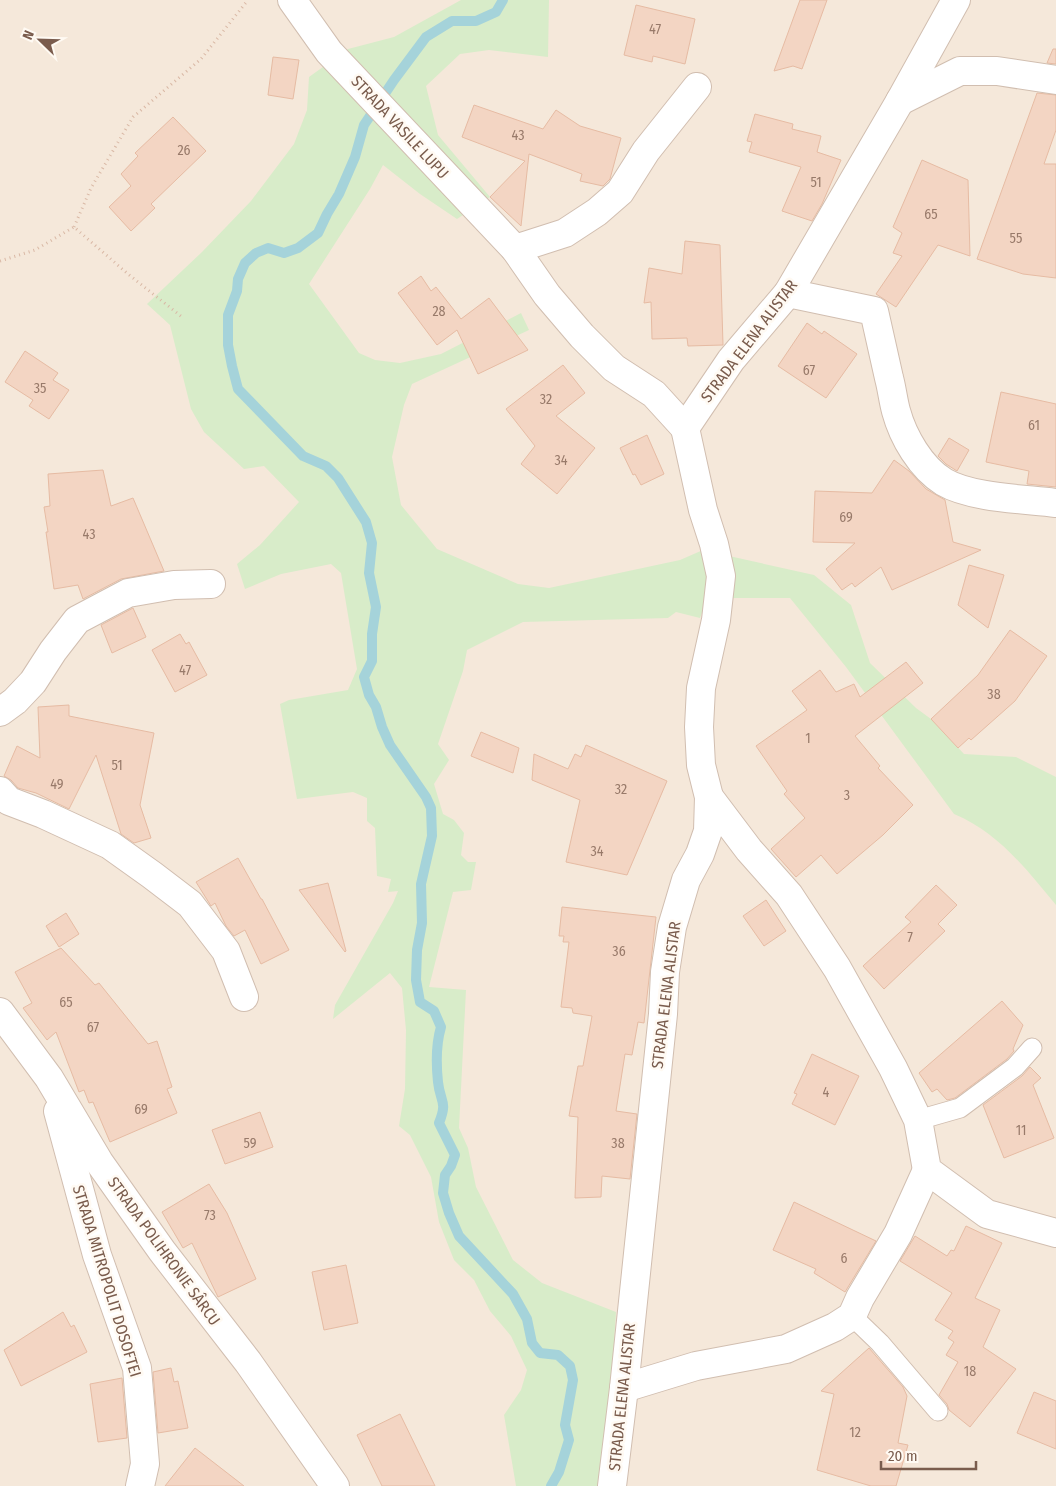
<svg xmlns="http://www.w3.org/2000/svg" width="1056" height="1486" viewBox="0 0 1056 1486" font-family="'Fira Sans Condensed',sans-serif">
	<rect width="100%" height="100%" fill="#fdf6ec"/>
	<rect fill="#f5e8da" x="0" y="0" width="1056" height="1486"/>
	<g fill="#d8ecc9">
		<path d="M461,0H549L548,57L489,50L460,54L426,86L438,135L490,197L457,219L420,194L383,165L370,189L309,284L359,353L375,360L400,363L441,354L521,313L529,330L412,384L404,405L392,457L401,505L437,549L518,584L549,588L680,560L703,550L709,593L700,618L676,612L668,618L523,622L467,650L463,671L438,744L449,760L434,784L443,814L454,820L464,833L461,855L468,862H476L471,890L453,892L429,987L466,990L459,1128L468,1148L476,1187L513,1260L542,1283L616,1312L611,1390L599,1486H516L504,1415L521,1390L527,1370L511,1336L490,1311L474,1280L454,1260L439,1222L431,1177L410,1135L399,1126L405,1089L406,1030L402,988L390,973L333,1019L335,1005L393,903L398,891L388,892L391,879L377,876L375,828L367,821V798L353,792L297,799L280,704L289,700L348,690L357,669L341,573L331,564L281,574L245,589L237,564L260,545L299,502L264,466L244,469L204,432L191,409L170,325L147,304L202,252L251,201L294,144L307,110L309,77L348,49L394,37Z"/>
		<path d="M729,556L814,575L851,605L870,663L916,708L931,719L964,754L1016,757L1056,777V905C1026,869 999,833 954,814L846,667L790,598H730Z"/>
	</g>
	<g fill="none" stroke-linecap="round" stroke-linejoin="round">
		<path stroke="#a5d3da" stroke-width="10" d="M503,0L496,12L476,21H452L426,37L394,80L364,125L355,157L339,194L327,214L318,233L298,248L284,253L268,248L256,253L245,263L238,279L237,291L228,315V345L232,366L238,389L303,456L326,466L338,478L366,522L372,543L369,573L376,607L372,634V661L364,677L369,695L376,707L382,727L390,745L426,797L431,808L432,836L421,884L422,923L417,950L416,980L420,1002L434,1011L441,1027C436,1044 436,1063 438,1082C440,1102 448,1101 439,1123L455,1155L451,1166L445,1175L443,1193L449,1213L459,1236L513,1294L527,1319L532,1343L540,1353L558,1355L570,1366L573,1380L565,1425L569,1440L559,1472L551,1486"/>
	</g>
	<g fill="#f3d5c3" stroke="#e6bba3">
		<path d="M800,0H827L802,69L793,66L774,71Z"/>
		<path d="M636,5L695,19L685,64L653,56L652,62L624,55Z"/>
		<path d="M1053,49H1056V64L1047,63Z"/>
		<path d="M273,57L299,60L293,99L268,95Z"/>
		<path d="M1037,93L1056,95V130L1044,164H1056V278L1023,274L977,259Z"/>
		<path d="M474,105L543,129L556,110L580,126L621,138L610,179L603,186L580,181L582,174L529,154L521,226L490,197L525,161L462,137Z"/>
		<path d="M755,114L793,124L792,129L821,136L817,152L841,160L822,204L812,221L782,211L801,167L749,152L752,142L747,141Z"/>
		<path d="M173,117L206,151L151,204L155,208L131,231L109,207L131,186L121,174L138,156L135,153Z"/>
		<path d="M922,160L968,180L970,256L938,245L896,307L876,294L902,256L893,253L902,233L893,227Z"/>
		<path d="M685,241L720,245L723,345L688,346L687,338L652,339L651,302L644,303L649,268L682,274Z"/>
		<path d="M421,276L431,291L436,287L461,319L489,298L528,350L478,374L457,330L437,345L398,293Z"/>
		<path d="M807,323L822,334L824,331L857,354L826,398L778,366Z"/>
		<path d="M25,351L58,373L53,380L69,390L49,419L29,406L33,400L5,382Z"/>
		<path d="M563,365L585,393L556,416L595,448L557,494L521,464L535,446L506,409Z"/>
		<path d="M1001,392L1056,404V487L1027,484L1029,471L986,462Z"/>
		<path d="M647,435L664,474L641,485L635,474L633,475L620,448Z"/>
		<path d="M949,438L969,450L957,471L946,464L938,456Z"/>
		<path d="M894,460L909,471L926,489L945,500L953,542L981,550L892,590L881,567L855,587L852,583L842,590L826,569L855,543L813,542L815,491L872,493Z"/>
		<path d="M103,470L111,506L133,498L164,571L121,579L83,599L78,585L54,589L46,532H48L44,507L50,506L48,474Z"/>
		<path d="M969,565L1004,575L988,628L958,605Z"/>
		<path d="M133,608L146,637L112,653L101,625Z"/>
		<path d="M1010,630L1047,656L1015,701L971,740L969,738L958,748L931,719L978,675Z"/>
		<path d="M180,634L186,644L189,642L207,675L175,692L152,650Z"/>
		<path d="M906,662L923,683L855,736L880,766L878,768L913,805L883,835L837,874L821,855L796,877L771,849L805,818L784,794L787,791L756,746L807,710L792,691L820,670L836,692L854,684L860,697Z"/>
		<path d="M69,705V716L154,733L140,805L151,838L134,843L121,834L96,755L69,809L36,793L18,788L11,780L4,776L17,746L40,758L38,707Z"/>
		<path d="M481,732L519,748L513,773L471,756Z"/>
		<path d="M586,745L667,781L627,875L566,862L580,800L532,780L534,754L568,769L575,754L581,757Z"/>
		<path d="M238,858L261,899H262L289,950L261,964L245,930L234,936L226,926L215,903L211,906L196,882Z"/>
		<path d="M328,883L346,951L345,952L299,890Z"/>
		<path d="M936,885L957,905L938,924L945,931L884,989L863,966L911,922L905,917Z"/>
		<path d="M766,900L786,931L764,946L743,916Z"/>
		<path d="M562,907L656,917L644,1023L638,1022L632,1055L625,1054L616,1111L637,1114L630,1179L602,1176L601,1197L575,1198L578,1117L569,1116L578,1066H583L592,1016L573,1013L572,1008L561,1007L569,942H563L564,936H559Z"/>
		<path d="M66,913L79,934L59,947L46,926Z"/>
		<path d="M61,948L95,985L99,983L148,1044L157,1041L172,1087L167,1089L177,1113L110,1142L93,1102L89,1103L84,1090L79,1092L56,1032L47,1040L23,1008L32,1003L15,972Z"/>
		<path d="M1002,1001L1023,1025L1013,1049L1014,1051L1007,1059L955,1098L947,1100L937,1089L932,1092L919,1073Z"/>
		<path d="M812,1054L859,1076L835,1125L792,1104L797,1094L794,1093Z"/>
		<path d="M1030,1067L1041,1078L1033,1085L1054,1138L1004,1158L983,1105L1022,1076Z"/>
		<path d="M260,1112L273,1147L225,1164L212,1130Z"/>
		<path d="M209,1184L227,1213L256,1279L218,1297L192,1243L183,1248L162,1212Z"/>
		<path d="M794,1202L876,1241L845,1292L814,1273L816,1269L773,1250Z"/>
		<path d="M966,1226L1002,1243L975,1298L1000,1310L983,1347L1016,1369L970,1427L949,1410L947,1404L939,1395L958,1362L946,1355L954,1342L948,1338L953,1331L935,1320L952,1293L900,1261L915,1236L947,1256L951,1250L954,1251Z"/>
		<path d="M346,1265L358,1323L324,1330L312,1272Z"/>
		<path d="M63,1312L71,1327L74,1325L87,1352L21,1386L4,1350Z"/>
		<path d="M869,1348L903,1387L907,1396L898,1443L908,1445L896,1486H871L817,1470L834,1394L821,1391Z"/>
		<path d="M171,1368L174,1382L178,1381L188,1428L158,1433L153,1372Z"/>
		<path d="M122,1378L127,1438L98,1442L90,1384Z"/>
		<path d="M1034,1392L1056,1401V1449L1017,1433Z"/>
		<path d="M400,1414L435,1486H382L357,1435Z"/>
		<path d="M195,1448L244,1486H165Z"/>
	</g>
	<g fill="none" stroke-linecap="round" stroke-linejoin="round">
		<g stroke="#d1beb0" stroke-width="21">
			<g id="lane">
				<path d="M918,1120L960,1108L1015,1067L1032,1048"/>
				<path d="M852,1316L880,1343L938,1411"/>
			</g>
		</g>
		<g stroke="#d1beb0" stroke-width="30">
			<g id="street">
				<path d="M292,0L329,52L515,249L547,295L582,336L614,368L654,394L685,428"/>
				<path d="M900,101L960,71H997L1056,80"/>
				<path d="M515,249L565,233L597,212L620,192L646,151L697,87"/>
				<path d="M788,293L874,311C879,333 884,355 889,378C892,389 893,400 896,411C903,437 921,468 944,482C971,498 1025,499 1056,503"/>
				<path d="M0,712L15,701L33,682L53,651L77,620L128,593L174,585L211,584"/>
				<path d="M0,791L9,801L43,814L110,845L152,875L190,904L226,951L244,997"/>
				<path d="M709,797L749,850L789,895L837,968L893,1068L918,1120L927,1170L987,1214L1056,1233"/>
				<path d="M0,1012L49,1078L99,1162L162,1251L248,1362L335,1486"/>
				<path d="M58,1111L97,1255L137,1368L145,1464L140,1486"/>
				<path d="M624,1388L696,1366L786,1349L835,1327L852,1316L860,1298L898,1234L927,1170"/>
				<path d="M612,1486L624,1388L663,1014L665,972L672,927L686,880L700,854L708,831L709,797L701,765L699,727L701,688L716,620L721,576L714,544L703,510L685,428L731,360L788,293L900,101L956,0"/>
			</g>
		</g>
		<g stroke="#d9b8a5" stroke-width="3" stroke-dasharray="1 4" stroke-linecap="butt">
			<path d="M74,227L91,188L133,117L201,59L248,0"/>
			<path d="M0,261L35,250L74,227L128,274L182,317"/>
		</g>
		<use href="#lane" stroke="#fff" stroke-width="19"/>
		<use href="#street" stroke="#fff" stroke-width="28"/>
	</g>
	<g text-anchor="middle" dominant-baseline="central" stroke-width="5" stroke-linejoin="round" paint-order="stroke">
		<g font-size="14" fill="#987a6a">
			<text x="655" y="29">47</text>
			<text x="518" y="135">43</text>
			<text x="184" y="150">26</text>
			<text x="816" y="182">51</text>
			<text x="931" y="214">65</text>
			<text x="1016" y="238">55</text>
			<text x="439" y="311">28</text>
			<text x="809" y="370">67</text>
			<text x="40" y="388">35</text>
			<text x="546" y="399">32</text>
			<text x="1034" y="425">61</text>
			<text x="561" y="460">34</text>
			<text x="846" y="517">69</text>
			<text x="89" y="534">43</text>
			<text x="185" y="670">47</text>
			<text x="994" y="694">38</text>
			<text x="808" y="738">1</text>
			<text x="117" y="765">51</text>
			<text x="57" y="784">49</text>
			<text x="621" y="789">32</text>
			<text x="847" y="795">3</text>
			<text x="597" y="851">34</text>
			<text x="910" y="937">7</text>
			<text x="619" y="951">36</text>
			<text x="66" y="1002">65</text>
			<text x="93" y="1027">67</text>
			<text x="826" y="1092">4</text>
			<text x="141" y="1109">69</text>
			<text x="1021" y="1130">11</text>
			<text x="250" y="1143">59</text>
			<text x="618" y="1143">38</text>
			<text x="210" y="1215">73</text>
			<text x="844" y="1258">6</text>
			<text x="970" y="1371">18</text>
			<text x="855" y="1432">12</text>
		</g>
		<g font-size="16" fill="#7a5c4d" stroke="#fffaf3">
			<text transform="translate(400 127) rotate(47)">STRADA VASILE LUPU</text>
			<text transform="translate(749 341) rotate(-53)">STRADA ELENA ALISTAR</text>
			<text transform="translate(666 995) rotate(-83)">STRADA ELENA ALISTAR</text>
			<text transform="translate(164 1251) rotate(54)">STRADA POLIHRONIE SÂRCU</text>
			<text transform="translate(107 1281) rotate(73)">STRADA MITROPOLIT DOSOFTEI</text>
			<text transform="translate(622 1397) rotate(-84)">STRADA ELENA ALISTAR</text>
		</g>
	</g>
	<g transform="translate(40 40) rotate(293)" stroke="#fffaf3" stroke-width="4" paint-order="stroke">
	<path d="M0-4L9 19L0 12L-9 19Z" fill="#7a5c4d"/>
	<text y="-8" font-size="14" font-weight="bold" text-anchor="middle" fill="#7a5c4d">N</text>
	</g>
	<path d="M881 1461v8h95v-8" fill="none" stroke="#7a5c4d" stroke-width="2.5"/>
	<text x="888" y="1461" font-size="15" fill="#7a5c4d" stroke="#fffaf3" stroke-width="4" paint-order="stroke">20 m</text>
</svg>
